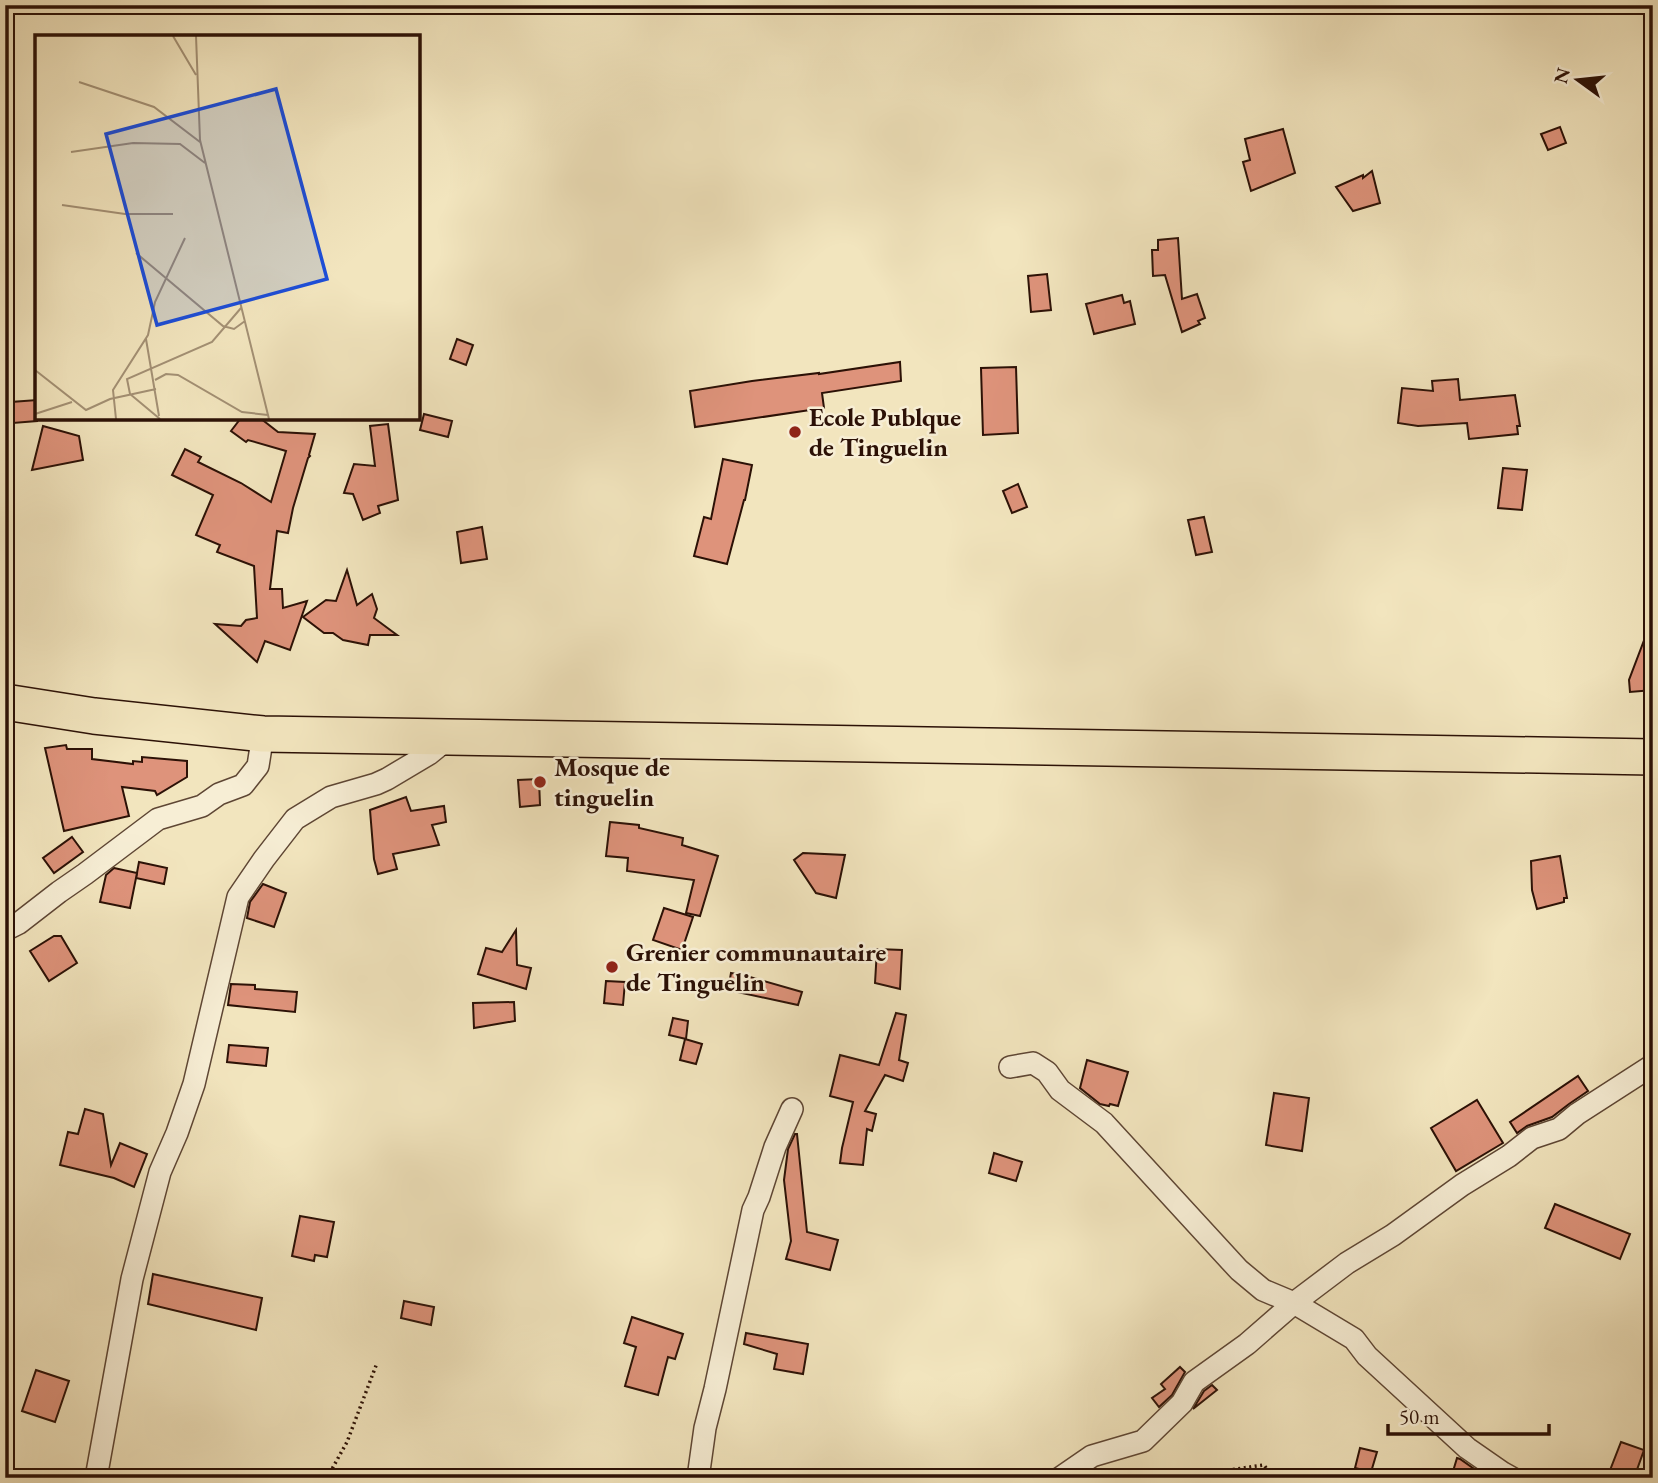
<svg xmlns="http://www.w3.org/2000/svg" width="1658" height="1483" viewBox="0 0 1658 1483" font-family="'EB Garamond',serif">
	<rect width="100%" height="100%" fill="#f2e5be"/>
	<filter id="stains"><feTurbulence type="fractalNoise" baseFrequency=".00286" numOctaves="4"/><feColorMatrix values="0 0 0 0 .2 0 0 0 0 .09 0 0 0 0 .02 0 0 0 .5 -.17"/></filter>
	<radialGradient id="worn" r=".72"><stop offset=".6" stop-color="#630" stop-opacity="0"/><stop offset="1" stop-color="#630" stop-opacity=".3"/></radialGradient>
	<g fill="#de937b" stroke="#2c1106" stroke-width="2">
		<path d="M1560,127L1566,143L1548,150L1541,134Z"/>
		<path d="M1283,129L1295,173L1251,191L1243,162L1250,160L1245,139Z"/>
		<path d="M1372,171L1380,203L1353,211L1336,187L1363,175V178Z"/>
		<path d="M1178,238L1182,299L1197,294L1205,318L1198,321L1200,324L1182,332L1165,275L1153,276L1152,250H1158V240Z"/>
		<path d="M1047,274L1051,310L1031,312L1028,276Z"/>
		<path d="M1122,295L1124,303L1130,301L1135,324L1094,334L1086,304Z"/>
		<path d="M457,339L473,345L466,365L450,359Z"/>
		<path d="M900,362L901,381L822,393L824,408L695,427L690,391L752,381L819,373V374Z"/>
		<path d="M1016,367L1018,433L983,435L981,368Z"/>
		<path d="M1458,379L1460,400L1515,395L1520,426H1517L1518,434L1469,439L1467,423L1418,426L1398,423L1402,388L1433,391L1432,381Z"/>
		<path d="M37,400V421L13,423L11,402Z"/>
		<path d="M424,414L452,421L448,437L420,430Z"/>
		<path d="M241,418H260L278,432L315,434L309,455L310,456L308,458L293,508L288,533L277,531L270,589H282L283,608L307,601L290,650L265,641L257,662L215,624L241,626L246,620L257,618L254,566L217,552L220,545L196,535L213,495L172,475L185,449L201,457L198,462L241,483L271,502L286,451L248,440L246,442L231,431Z"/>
		<path d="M388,424L398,500L378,506L380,513L363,520L353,494L344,493L354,464L375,466L370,426Z"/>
		<path d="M43,426L79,436L83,460L32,470Z"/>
		<path d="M723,459L752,465L745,500H744L727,564L694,556L704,517L711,519Z"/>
		<path d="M1503,468L1527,470L1522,510L1498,508Z"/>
		<path d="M1018,484L1027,507L1012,513L1003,491Z"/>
		<path d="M1204,517L1212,552L1196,555L1188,520Z"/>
		<path d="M482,527L487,559L461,563L457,532Z"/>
		<path d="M347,570L357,605L372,594L377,609L374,618L397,635H370L368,645L343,640L333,633H324L303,617L326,600L336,601Z"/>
		<path d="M1651,622H1653V690L1630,692L1629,680Z"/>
		<path d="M66,745L67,749H92V759L133,764V761L142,762V757L187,761V777L157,795L155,791L122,787L129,816L64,831L45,748Z"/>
		<path d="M539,779L540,805L520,807L518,780Z"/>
		<path d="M406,797L411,811L444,806L446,822L432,825L439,845L393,854L397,869L378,874L374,859L370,810Z"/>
		<path d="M610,822L639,825V828L683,838L682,845L718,856L700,916L686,913L694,880L627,871L628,858L606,856Z"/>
		<path d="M72,837L83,852L54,873L43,858Z"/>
		<path d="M803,853L845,855L836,898L816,893L794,860Z"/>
		<path d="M1560,856L1567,898H1564V902L1537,909L1532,890L1531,861Z"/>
		<path d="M139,862L167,868L164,884L136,878Z"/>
		<path d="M114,868L137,873L130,908L100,902L106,875Z"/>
		<path d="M263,884L286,893L274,927L247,918L250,902Z"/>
		<path d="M664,908L693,917L682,950L653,940Z"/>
		<path d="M516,930L517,965L531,968L526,989L478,974L486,948L502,952Z"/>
		<path d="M54,936H61L77,963L49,981L30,951Z"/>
		<path d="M877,949L902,950L900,989L875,983Z"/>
		<path d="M731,973L743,975L802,992L798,1005L728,990Z"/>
		<path d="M606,981L625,982L623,1005L604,1003Z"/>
		<path d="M231,984L255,985V989L297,992L295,1012L228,1005Z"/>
		<path d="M514,1002L515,1021L474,1028L473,1003Z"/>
		<path d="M896,1013L906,1015L899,1060L908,1063L903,1081L885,1075L865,1111L876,1114L872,1131L867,1129L863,1165L840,1163L842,1148L853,1102L830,1096L840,1055L879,1065Z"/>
		<path d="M673,1018L688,1021L686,1039L669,1035Z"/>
		<path d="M685,1039L702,1044L696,1064L680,1060Z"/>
		<path d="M229,1045L268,1048L266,1066L227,1062Z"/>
		<path d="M1087,1060L1128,1072L1118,1106L1110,1104L1109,1106L1100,1104L1080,1088Z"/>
		<path d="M1578,1076L1588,1091L1569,1104L1552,1117L1527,1126L1517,1133L1510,1122Z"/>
		<path d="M1274,1093L1309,1098L1302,1151L1266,1145Z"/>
		<path d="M1477,1100L1503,1143L1456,1171L1431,1128Z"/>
		<path d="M85,1109L103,1114L111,1165L120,1143L147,1154L134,1187L114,1178L60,1165L68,1132L78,1134Z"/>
		<path d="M795,1134H797L807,1232L838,1240L830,1270L786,1259L791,1241L784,1180L788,1149Z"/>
		<path d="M994,1153L1022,1162L1016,1181L989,1173Z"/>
		<path d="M1555,1204L1630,1234L1620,1259L1545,1228Z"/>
		<path d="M300,1216L334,1222L327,1257L315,1255L314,1261L292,1256Z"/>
		<path d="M153,1274L262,1298L256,1330L148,1304Z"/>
		<path d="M404,1301L434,1307L431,1325L401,1318Z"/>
		<path d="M632,1317L683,1334L675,1359L668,1357L658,1395L625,1386L636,1347L624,1343Z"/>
		<path d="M746,1333L808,1344L803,1374L774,1369L777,1354L744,1344Z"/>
		<path d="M1180,1367L1185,1372L1172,1395L1159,1407L1152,1398L1165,1389L1161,1384Z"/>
		<path d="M36,1370L69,1381L55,1422L22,1411Z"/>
		<path d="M1212,1385L1217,1390L1193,1409L1204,1391Z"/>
		<path d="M1621,1442L1644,1450L1634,1478H1607Z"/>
		<path d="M1360,1448L1377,1452L1371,1472L1355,1468Z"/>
		<path d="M1457,1458L1460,1459L1487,1478H1451Z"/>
	</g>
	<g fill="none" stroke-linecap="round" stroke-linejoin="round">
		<g stroke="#5e4634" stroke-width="24">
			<g id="minor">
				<path d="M5,930L19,923L59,892L85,874L158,819L202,806L219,794L243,785L258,766L263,734"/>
				<path d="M1010,1067L1033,1063L1047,1072L1060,1090L1104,1123L1239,1270L1263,1290L1294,1303L1354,1339L1367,1356L1467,1448L1503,1473L1512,1478"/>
				<path d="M96,1478L132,1279L160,1172L177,1133L194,1084L238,897L264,859L295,819L331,797L376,784L387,779L429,754L450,737"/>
				<path d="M698,1478L705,1428L715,1389L753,1210L759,1197L775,1147L792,1109"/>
				<path d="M1060,1478L1092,1456L1143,1441L1182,1403L1194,1382L1247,1344L1294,1303L1347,1263L1393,1235L1462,1185L1509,1156L1532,1138L1559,1129L1577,1114L1653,1065"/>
			</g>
		</g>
		<g stroke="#2c1106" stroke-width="38">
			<path id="primary" d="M5,702L94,716L263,734L1653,757"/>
		</g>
		<g stroke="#2c1106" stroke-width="3.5" stroke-dasharray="2 3.5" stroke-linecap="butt">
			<path d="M327,1478L347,1442L377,1363"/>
			<path d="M1173,1478L1264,1465L1273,1478"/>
		</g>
		<use href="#minor" stroke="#f7eed5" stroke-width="21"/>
		<use href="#primary" stroke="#f2e5be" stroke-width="35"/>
	</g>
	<g fill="#8f2418" stroke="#f7eed5" stroke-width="2.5">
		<circle cx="795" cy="432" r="7"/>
		<circle cx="540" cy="782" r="7"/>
		<circle cx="612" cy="967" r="7"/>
	</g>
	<g text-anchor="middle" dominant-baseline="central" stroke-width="5" stroke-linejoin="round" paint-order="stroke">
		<g font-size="26" font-weight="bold" fill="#2c1106" stroke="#f7eed5" text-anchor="start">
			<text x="809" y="417">Ecole Publque<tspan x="809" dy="30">de Tinguelin</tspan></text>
			<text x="554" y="767">Mosque de<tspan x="554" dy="30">tinguelin</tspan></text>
			<text x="626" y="952">Grenier communautaire<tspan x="626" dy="30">de Tinguelin</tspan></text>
		</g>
	</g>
	<g transform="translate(35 35)">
		<rect width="385" height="385" fill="#f2e5be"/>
		<path fill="none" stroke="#a39074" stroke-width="2" d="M138,1L161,40M161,1L165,105L234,384M44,47L119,72L165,107M36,117L98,108L145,109L170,128M27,170L90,179H138M101,218L188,291L199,294L210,286M111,304L124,381M0,335L51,375L75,364L121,354M120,345L131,339L143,340L207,377L233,380M0,379L37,367M81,384L78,355L113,300L120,267L150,203M125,384L95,359L92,344L177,307L206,273"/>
		<path fill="#1d4ed8" fill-opacity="0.15" stroke="#1d4ed8" stroke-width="3.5" d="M241,54L292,244L122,290L71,99Z"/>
		<rect width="385" height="385" fill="none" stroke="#2c1106" stroke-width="3.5"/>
	</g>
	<rect width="1658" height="1483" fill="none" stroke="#f2e5be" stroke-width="28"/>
	<rect x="7" y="7" width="1644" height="1469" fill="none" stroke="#2c1106" stroke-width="3.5"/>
	<rect x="14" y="14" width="1630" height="1455" fill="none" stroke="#2c1106" stroke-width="2"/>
	<g transform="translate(1578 80) rotate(285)" stroke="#f7eed5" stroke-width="5" paint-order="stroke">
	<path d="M0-5L12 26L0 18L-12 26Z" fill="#2c1106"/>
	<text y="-10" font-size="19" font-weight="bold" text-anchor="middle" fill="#2c1106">N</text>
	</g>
	<path d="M1388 1424v10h161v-10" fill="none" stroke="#2c1106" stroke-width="3.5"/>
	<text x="1399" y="1424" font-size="21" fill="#2c1106" stroke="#f7eed5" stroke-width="5" paint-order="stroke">50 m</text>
	<rect width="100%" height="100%" filter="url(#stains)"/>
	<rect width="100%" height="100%" fill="url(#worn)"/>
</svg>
